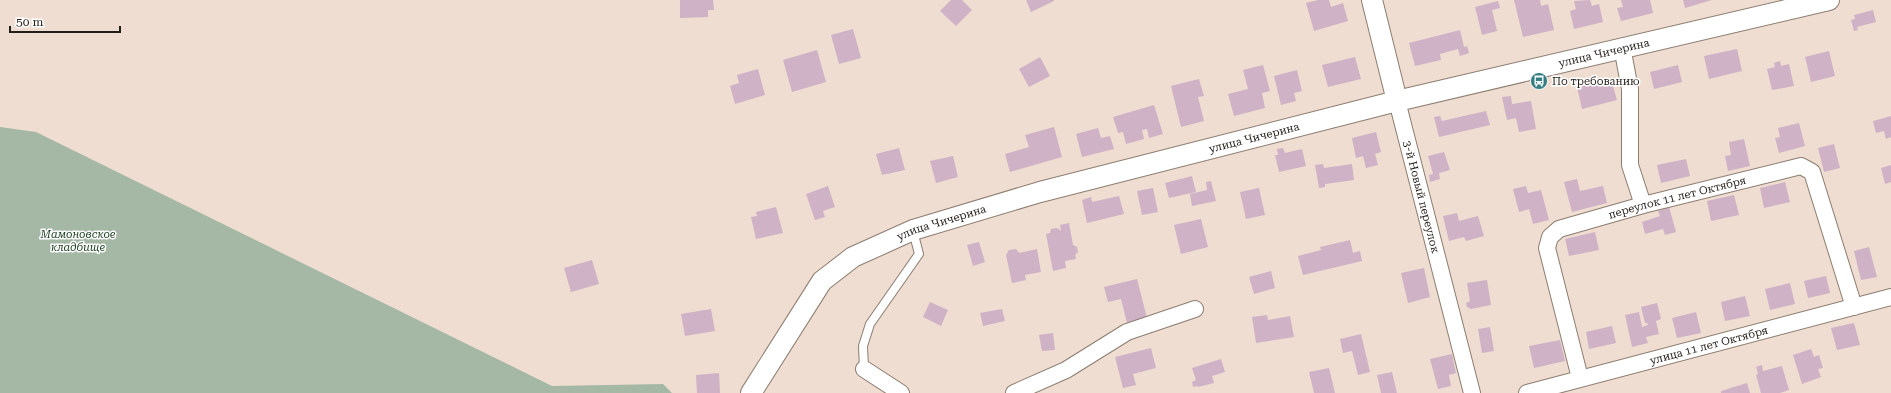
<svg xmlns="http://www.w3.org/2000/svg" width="1891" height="393" viewBox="0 0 1891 393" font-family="'Roboto Serif',serif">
	<rect width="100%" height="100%" fill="#eeddd0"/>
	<path fill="#a5b8a6" d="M0,127L36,132L552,386L663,384L672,393H0Z"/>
	<g fill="#cfb2c6">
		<path d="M680,0H713L714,10H708V17L680,18Z"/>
		<path d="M951,0H962L972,10L956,26L940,11Z"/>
		<path d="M1026,0H1054V1L1031,12Z"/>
		<path d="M1318,0H1329L1331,7L1343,3L1348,21L1314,31L1306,3Z"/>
		<path d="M1514,0H1540L1541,6L1548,4L1554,30L1523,37Z"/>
		<path d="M1590,0L1592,6L1599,4L1603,22L1574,29L1570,11L1576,9L1574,1Z"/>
		<path d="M1621,0H1650L1653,13L1621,21L1617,8L1623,7Z"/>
		<path d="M1683,0H1712L1685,8Z"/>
		<path d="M1498,1L1500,8L1492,10L1497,31L1482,35L1475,7Z"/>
		<path d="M1873,10L1876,22L1857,27L1858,30L1854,31L1851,20L1855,19L1854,15Z"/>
		<path d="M853,29L861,58L839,64L831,35Z"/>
		<path d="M1460,30L1464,47L1467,46L1469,53L1460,56L1458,49L1440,54L1441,60L1415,66L1409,43Z"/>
		<path d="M1737,49L1742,71L1709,79L1704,56Z"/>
		<path d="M817,50L826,82L792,92L783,60Z"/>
		<path d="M1829,51L1835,76L1811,82L1805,57Z"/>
		<path d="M1040,57L1050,76L1029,87L1019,69Z"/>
		<path d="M1355,57L1361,79L1328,87L1322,65Z"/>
		<path d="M1780,61L1781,66L1789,64L1794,86L1772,90L1767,69L1775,67L1774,63Z"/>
		<path d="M1263,65L1270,91L1262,93L1265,108L1234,116L1228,94L1248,89L1243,70Z"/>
		<path d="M1678,65L1682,82L1654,89L1650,72Z"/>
		<path d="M758,69L765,95L735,104L730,86L739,83L737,75Z"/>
		<path d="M1297,70L1302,91L1294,93L1296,101L1281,105L1274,76Z"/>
		<path d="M1199,79L1204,96L1198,97L1204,121L1181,127L1171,86Z"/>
		<path d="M1611,79L1617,100L1582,109L1577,87Z"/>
		<path d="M1511,96L1512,104L1531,101L1536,129L1519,132L1516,118L1507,120L1502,97Z"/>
		<path d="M1154,105L1163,134L1149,138L1147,129L1142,130L1144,139L1126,144L1123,132L1118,133L1113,117Z"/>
		<path d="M1486,111L1490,125L1439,137L1434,117L1440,116L1442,121Z"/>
		<path d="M1891,116V137L1886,139L1884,131L1876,133L1873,121Z"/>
		<path d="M1799,123L1805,146L1779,153L1775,138L1780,137L1778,128Z"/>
		<path d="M1054,127L1062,157L1010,172L1005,154L1029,147L1025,135Z"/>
		<path d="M1098,128L1101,138L1110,136L1114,149L1082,157L1076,134Z"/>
		<path d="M1376,132L1381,152L1375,154L1378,165L1366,168L1363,156L1356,158L1352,138Z"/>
		<path d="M1744,139L1750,166L1728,171L1725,156L1731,155L1729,142Z"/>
		<path d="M1834,144L1840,168L1824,172L1818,148Z"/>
		<path d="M899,148L905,170L882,175L876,154Z"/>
		<path d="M1283,148L1285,153L1302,149L1306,166L1279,172L1275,155H1278L1277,149Z"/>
		<path d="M1444,152L1450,170L1439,173L1440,179L1430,182L1429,175L1433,174L1428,156Z"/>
		<path d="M953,156L958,177L936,183L930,161Z"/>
		<path d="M1686,159L1690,176L1661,183L1657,165Z"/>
		<path d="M1323,164L1324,168L1352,164L1354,180L1325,184V187L1319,188L1315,165Z"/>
		<path d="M1891,165V182L1885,184L1881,168Z"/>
		<path d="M1192,176L1196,192L1169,198L1165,183Z"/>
		<path d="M1577,179L1580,191L1603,186L1607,203L1572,212L1564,182Z"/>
		<path d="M1211,181L1216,201L1192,206L1190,194L1207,190L1206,182Z"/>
		<path d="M1785,182L1790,202L1764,208L1760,188Z"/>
		<path d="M828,186L835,207L823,211L825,217L815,220L806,194Z"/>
		<path d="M1526,186L1528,193L1541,190L1549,220L1533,224L1529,209L1519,212L1513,189Z"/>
		<path d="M1153,188L1158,212L1142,215L1137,191Z"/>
		<path d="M1259,188L1265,215L1246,219L1240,192Z"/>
		<path d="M1734,195L1739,215L1711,221L1707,201Z"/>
		<path d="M1119,196L1124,214L1087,223L1082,200L1091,197L1092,202Z"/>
		<path d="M776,207L783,233L756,239L751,217L757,216L756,212Z"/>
		<path d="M1669,207L1676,232L1665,235L1663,229L1645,234L1642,222L1660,216L1658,211Z"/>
		<path d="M1457,213L1459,221L1478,216L1484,236L1466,241L1464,237L1449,241L1443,216Z"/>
		<path d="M1201,219L1208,247L1181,254L1174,225Z"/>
		<path d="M1069,223L1073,245L1077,247L1078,252L1075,255L1076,259L1065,261L1066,268L1053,271L1046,234L1050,233L1051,229L1057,228L1061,231L1060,225Z"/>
		<path d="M1595,232L1599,250L1569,256L1565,239Z"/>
		<path d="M1350,240L1353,253L1360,251L1362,261L1303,275L1298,256L1321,250L1320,247Z"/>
		<path d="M979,242L985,262L973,266L967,245Z"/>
		<path d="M1869,247L1877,277L1861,280L1854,251Z"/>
		<path d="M1016,249L1019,253L1037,249L1041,272L1025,275L1026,280L1012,283L1006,255L1009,250Z"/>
		<path d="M592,260L599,284L571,292L564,268Z"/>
		<path d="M1424,268L1430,297L1408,303L1401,273Z"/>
		<path d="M1271,271L1275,288L1254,294L1249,277Z"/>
		<path d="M1826,276L1830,293L1808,298L1804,281Z"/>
		<path d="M1137,279L1147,318L1127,323L1121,299L1108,302L1104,287Z"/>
		<path d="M1487,280L1491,305L1471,309L1467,307L1466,303L1470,301L1467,283Z"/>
		<path d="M1790,283L1795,304L1770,310L1765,289Z"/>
		<path d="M1745,296L1750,316L1725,321L1721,302Z"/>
		<path d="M930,302L948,310L941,326L923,317Z"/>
		<path d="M1657,303L1661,319L1656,321L1659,334L1646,337L1648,343L1632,347L1625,315L1639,312L1642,327L1648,325L1647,323H1645L1641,307Z"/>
		<path d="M711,309L715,331L685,336L681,314Z"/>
		<path d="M1002,309L1005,321L983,326L980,313Z"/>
		<path d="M1696,312L1701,333L1677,338L1672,318Z"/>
		<path d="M1267,315L1268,320L1290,316L1294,337L1256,343L1252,317Z"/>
		<path d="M1854,323L1860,345L1837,350L1831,328Z"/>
		<path d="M1612,326L1616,343L1589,349L1586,332Z"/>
		<path d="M1490,327L1494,351L1482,353L1478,329Z"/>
		<path d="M1053,333L1055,350L1042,351L1039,335Z"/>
		<path d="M1361,334L1370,372L1358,375L1352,351L1343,353L1340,339Z"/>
		<path d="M1560,340L1565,361L1534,368L1529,346Z"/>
		<path d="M1151,348L1156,368L1133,374L1136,385L1123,388L1115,357Z"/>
		<path d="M1811,349L1814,357L1819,355L1823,368L1818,369L1821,377L1802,384L1793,355Z"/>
		<path d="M1452,354L1456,373L1449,375L1451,386L1438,389L1430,359Z"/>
		<path d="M1221,359L1225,372L1212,376L1214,383L1198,387L1197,386L1193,387L1192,382L1196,380L1192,368Z"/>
		<path d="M1762,365L1763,371L1782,366L1789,390L1780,393H1761L1756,375L1758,374L1756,367Z"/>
		<path d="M1329,368L1335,393H1314L1309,372Z"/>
		<path d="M1392,372L1397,393H1381L1377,375Z"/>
		<path d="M719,373L720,393H697L696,375Z"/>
		<path d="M1747,383L1750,393H1721V391Z"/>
	</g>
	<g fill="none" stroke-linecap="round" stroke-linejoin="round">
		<g stroke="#8c7d71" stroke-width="10">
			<path id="service" d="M864,369L863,346L870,324L919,254L913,231"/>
		</g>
		<g stroke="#8c7d71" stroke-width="18">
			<g id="minor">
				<path d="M1622,47L1630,89V165L1643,205"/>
				<path id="s1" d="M1397,101L1472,393"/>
				<path d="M864,369L901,393"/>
				<path id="s2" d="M1580,378L1547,248L1550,237L1559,229L1643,205L1801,166L1812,172L1854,307"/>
				<path d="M1014,393L1066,370L1127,332L1195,309"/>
				<path id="s3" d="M1527,393L1891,297"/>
			</g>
		</g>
		<g stroke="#8c7d71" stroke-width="22">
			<g id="tertiary">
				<path d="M1372,0L1397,101"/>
				<path id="s4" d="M751,393L822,281L853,257L913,230L1040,192L1397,101L1829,0"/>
			</g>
		</g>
		<use href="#service" stroke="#fff" stroke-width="8"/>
		<use href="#minor" stroke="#fff" stroke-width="16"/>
		<use href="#tertiary" stroke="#fff" stroke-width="20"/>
	</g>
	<defs>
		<g id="bus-disc" transform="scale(0.9)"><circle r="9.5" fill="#357e84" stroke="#fff"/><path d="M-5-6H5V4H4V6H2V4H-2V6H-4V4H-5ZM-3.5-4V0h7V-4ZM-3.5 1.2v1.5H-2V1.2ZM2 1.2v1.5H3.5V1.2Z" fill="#fff"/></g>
	</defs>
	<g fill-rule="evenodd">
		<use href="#bus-disc" x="1539" y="81"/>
	</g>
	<g text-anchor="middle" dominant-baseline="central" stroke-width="3" stroke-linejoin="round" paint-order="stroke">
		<g font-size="11" fill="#241e19" stroke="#fff">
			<text stroke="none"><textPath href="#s4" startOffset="951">улица Чичерина</textPath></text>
			<text stroke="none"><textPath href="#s4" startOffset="591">улица Чичерина</textPath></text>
			<text stroke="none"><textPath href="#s1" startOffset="99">3-й Новый переулок</textPath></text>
			<text stroke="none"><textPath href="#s2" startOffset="280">переулок 11 лет Октября</textPath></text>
			<text stroke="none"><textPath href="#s4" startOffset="267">улица Чичерина</textPath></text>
			<text stroke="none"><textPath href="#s3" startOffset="188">улица 11 лет Октября</textPath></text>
		</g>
		<g font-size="11" fill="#241e19" stroke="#fff" text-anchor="start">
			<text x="1552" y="81">По требованию</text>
		</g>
		<g font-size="11" font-style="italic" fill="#173d1c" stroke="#fff">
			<text x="78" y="234">Мамоновское<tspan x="78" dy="13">кладбище</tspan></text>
		</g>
	</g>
	<path d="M10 26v6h110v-6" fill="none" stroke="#241e19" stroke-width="2"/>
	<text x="16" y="26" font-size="12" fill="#241e19" stroke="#ffffff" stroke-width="3" paint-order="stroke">50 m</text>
</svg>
